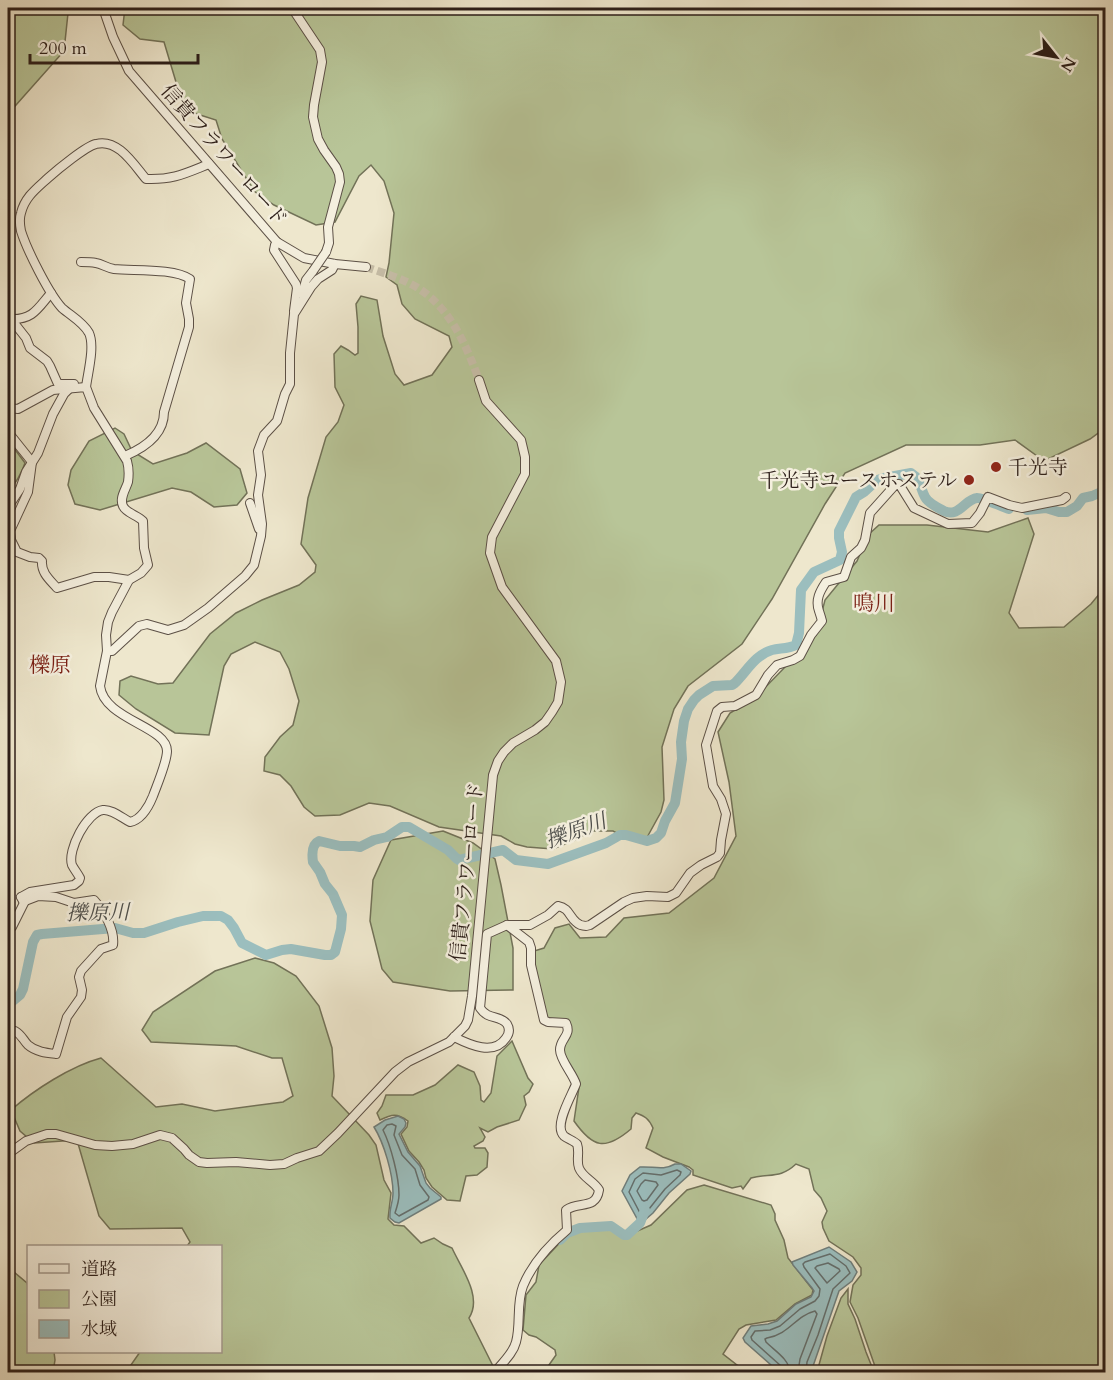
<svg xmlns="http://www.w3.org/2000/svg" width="1113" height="1380" viewBox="0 0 1113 1380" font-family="Cardo,'Noto Serif JP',serif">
	<rect width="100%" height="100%" fill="#eee7cd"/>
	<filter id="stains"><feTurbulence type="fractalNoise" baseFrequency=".00333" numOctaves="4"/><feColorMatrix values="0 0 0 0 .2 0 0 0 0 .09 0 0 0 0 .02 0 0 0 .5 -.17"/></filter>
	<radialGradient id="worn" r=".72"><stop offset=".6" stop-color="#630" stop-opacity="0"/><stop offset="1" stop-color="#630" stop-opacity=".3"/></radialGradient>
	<g fill="#b8c598" stroke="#727258" stroke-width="1.5">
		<path d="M8,8H66L68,13L64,51L8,114Z"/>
		<path d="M125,8H1105V428L1090,439L1044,461L1015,440L980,445H906L845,473L825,504L772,599L742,644L688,686L674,709L662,747L664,800L661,812L645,841L628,839L613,831H591L575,840L553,849L527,847L515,844L501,836L439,827L390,806L369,803L340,815L315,816L304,807L291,786L280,775L264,771L265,757L280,737L293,725L299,701L289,669L280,652L255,642L231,654L224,666L209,735L175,733L136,709L119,695L120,681L131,676L158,684L173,683L210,634L236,613L262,600L299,585L315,572L316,565L301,544L308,498L326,437L338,422L344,405L335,387L334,354L341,346L348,350L355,355L358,353V327L356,304L361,296L377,300L383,336L395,374L404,385L432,375L452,347L449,336L415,319L402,304L397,285L386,277L389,263L394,213L384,181L371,165L359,176L335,222L316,225L274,205L254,191L222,139L216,120L194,113L182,102L164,42L140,39L123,25Z"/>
		<path d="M115,428L124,434L132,451L153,464L187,453L206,443L240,469L247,493L237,505L214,507L191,492L172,488L100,510L75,504L68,485L71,470L89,441Z"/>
		<path d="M8,440L25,463C21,475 16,483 8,492Z"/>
		<path d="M1028,518L1034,534L1009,613L1019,628L1064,627L1091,604L1105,587V1372H877L858,1318L850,1302L853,1285L861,1275V1268L853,1257L829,1241L823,1228L822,1222L827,1211L821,1198L814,1190L809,1169L796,1164C780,1179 770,1173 751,1178L743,1189L741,1186L732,1188L693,1175V1170L689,1167L663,1157L646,1148L653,1128C649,1119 645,1116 636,1113L632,1118L631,1129C605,1151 593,1148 574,1121L579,1087L562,1053V1045L571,1032L559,1020L544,1017L535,972L534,951L544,948L555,928L569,924L580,938L606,937L624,918L669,913L714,878L736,836L729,782L718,732L730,713L754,699L816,635L825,600L857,561L868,535L879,525H927L988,532Z"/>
		<path d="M443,831L473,843L495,859L501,885L513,948V990L450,991L393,982L382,969L370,921L373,880L391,840Z"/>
		<path d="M255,958L274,963L296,976L319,1006L332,1048L334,1076L332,1096L369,1135L376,1145L384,1180L391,1193L388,1219L394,1225L404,1226L421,1243L434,1238L443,1244L452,1248C461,1268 483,1297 469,1318L493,1366L491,1372H126L140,1352H220V1246H187L190,1242L182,1228L110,1229L99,1216L77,1140L34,1143L20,1131L11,1110C34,1090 71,1066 101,1058L156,1107L182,1104L215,1111L283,1102L293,1096L282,1058H272L236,1046L151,1042L142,1030L153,1012L215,971Z"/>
		<path d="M512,1041L528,1078L533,1084L529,1092L524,1096L526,1105L519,1120L497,1127L488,1132L480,1128L485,1137L483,1141L474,1146L475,1148H485L488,1153L487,1167L477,1175L466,1176L460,1201L447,1200L432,1187L426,1178L424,1170L419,1162L409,1151L401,1134L407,1127L408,1121C397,1113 392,1114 380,1120L377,1113L382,1106L386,1095H413L435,1085L458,1065L474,1072L480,1086L481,1100L484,1102L491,1093L497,1056Z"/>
		<path d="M704,1185L771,1205L775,1214V1220L784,1240L788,1258L813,1290L812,1295L795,1304L776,1320L746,1325L739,1329L723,1354L746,1372H544L556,1355L555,1350L536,1337L529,1335L523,1330L526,1295L536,1282L539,1265L567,1235L577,1231L608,1228L626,1236L651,1225L687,1190Z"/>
		<path d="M8,1267L27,1283L28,1286V1352H54L55,1360L53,1372H8Z"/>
		<path d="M848,1289V1304L855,1319L866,1352L874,1372H817L827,1336L841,1298Z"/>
	</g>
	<g fill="#9bbebe" stroke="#6f7e7c" stroke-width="1.5">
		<path d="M398,1116L404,1119L406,1123L405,1127L399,1134L408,1152L420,1166L426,1183L430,1188L441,1197V1199L399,1223L395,1222L390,1218C389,1209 393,1202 393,1193C393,1174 384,1143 374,1127L385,1120Z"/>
		<path d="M675,1164H681L691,1171L690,1174L669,1193L653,1213L640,1224L622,1191L630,1175L640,1167C653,1166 663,1171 675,1164Z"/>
		<path d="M829,1247L851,1262L857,1272L852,1281L839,1291L811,1372H779L745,1342L743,1338L751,1326L768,1324L777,1321L796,1304L811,1297L814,1291L812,1288L793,1265L792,1262Z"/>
	</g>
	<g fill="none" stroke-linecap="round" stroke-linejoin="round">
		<g stroke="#646e6c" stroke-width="1.5">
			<path d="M392,1124L396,1126L394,1135L402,1155L415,1169L420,1185L429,1197L428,1200L399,1216L395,1213C397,1207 399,1201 399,1195C399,1177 391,1146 383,1130L387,1125Z"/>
			<path d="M677,1170L681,1172L680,1175L665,1189L649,1209L643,1213H640L629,1192L635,1179L643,1173L661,1175Z"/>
			<path d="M645,1180L656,1182L658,1185L647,1200L644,1201L642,1200L637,1191L641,1184Z"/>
			<path d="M828,1263L839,1269L840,1271L827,1283L815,1268L817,1266Z"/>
			<path d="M782,1372L781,1366L752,1340L751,1337L755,1331L770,1330L780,1326L800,1309L815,1301L819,1296L820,1289L804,1267L803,1264L805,1262L830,1254L846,1266L850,1273L833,1289L818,1335L807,1362L806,1372"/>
			<path d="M790,1372C789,1359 775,1351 766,1342L765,1339L767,1338C790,1334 795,1316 815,1311L817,1314L800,1359L798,1372"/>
		</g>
		<g stroke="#9bbebe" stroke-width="10">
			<path d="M1027,510L1046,508L1059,512H1067L1077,506L1083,498L1092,496L1106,490"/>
			<path d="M8,1005L20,995L23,989L33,942L37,935L42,934L115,928L133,933H144L178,922L203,916H221L228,920L234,928L242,943L266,955L282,950L291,949L325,955H331L335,952L341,929L342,915L333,894L325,884L320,872L313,862C312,855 312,844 319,841L340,846H354L360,847L374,840L387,837L402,827H409L448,850L456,858L459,860L503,850L516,860L548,864L606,843L620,835H626L647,841L656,838L661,833L665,821L675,803L682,759L681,742L684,721L688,709L694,700L699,695L713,686L732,685L735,683C747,671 755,655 772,650C780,648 788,649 796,645L799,633L801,590L814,572L840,560L842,552L839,538V531L856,497L864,492L877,480L884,478L911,473C921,479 920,488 925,497C928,503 938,508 944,511C959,518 965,499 977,498C982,497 1002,507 1009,509"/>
			<path d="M560,1240L567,1233L580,1228L611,1226L624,1235H627L640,1223L645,1210"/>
		</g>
		<path stroke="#c7bfa9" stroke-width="8" stroke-dasharray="8 4" stroke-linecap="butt" d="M366,267C383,273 402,278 418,288C451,309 466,345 479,380"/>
		<g stroke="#5c5046" stroke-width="10">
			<g id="minor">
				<path d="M103,8L113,37L129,71L277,242L304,258L335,264L366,267"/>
				<path d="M292,8L320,50L322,62L314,105L313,117L318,139L324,150L336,167L339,174L340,182L328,227L329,243L326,252"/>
				<path d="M277,242L275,245L274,250L296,284L297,288L294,311"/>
				<path d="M81,262C86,262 91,262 96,263C102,264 107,268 114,269C134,271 174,268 190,279L186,303L189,319V327L164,412C164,435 144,448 125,456"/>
				<path d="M302,294L306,280L313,271"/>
				<path d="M8,317L11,319L26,338L30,348L47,361L50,366L58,384H74"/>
				<path d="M11,319C33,320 38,308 51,293"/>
				<path d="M86,387C88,372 95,346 89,333C83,322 71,316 62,308C49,294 27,250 21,231C20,226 19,219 21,213C25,197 36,189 48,178C57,170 86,146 96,144C118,138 134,165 146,179C173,180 184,174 209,164"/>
				<path d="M8,408L18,409L53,390L86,387L94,408L127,461C129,468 129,475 128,482C126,489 119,498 123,506C126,513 137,515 143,521L144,548L148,565L141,573L129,580L112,612L108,622L106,635L107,651L100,686C104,720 167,726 167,751C167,762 157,785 153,796C149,806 141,820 130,822C122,818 112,809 103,810C87,812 67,850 72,865C74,869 78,874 80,878L79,881L74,885L30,892L21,897"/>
				<path d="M8,432L32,462L28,492L10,531L11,540L17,552L30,557L39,558L42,561C41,573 50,580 57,588L94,577H109L129,580"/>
				<path d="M250,503L259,529"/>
				<path d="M8,507L20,489L26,472L38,453L53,414L64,394L69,389"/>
				<path d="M107,651H112L139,626L147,624L168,630L184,625L208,608L245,576L254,565L261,536L262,524L258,495L261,475L258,451L264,435L277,421L285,394L290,384V353L294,314L311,287L318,279L332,270L335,264"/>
				<path d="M8,931L12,927L25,901"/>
				<path d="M8,1033L15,1031C22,1035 23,1040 28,1045C36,1052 47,1053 56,1054L67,1017L81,997L82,990L79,977L81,971L101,949L113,945C115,930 104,911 94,900L74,903L56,897L38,896L25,901H23L21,897"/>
				<path d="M454,1037C470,1045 494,1056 506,1038C509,1034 510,1029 507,1024C499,1014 489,1021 480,1008L487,934L507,925H530L548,915L558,906C569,908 569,916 576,922C579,925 583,926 586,926L590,925L624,902L633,898L647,896L668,897L676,893L690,873L701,865L717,857L720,853L721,840L726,814L721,799L713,786L706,745L717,711L722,707L735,706L756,695L768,675L777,665L793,660L800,656L811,635L822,621C821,617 820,614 819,611C815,600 820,591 826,582L844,577L851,557L861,548L865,540L870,513L896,484H899L914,508L948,524L972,523L980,513L988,497L1009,505L1022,508L1062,500L1066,497"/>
				<path d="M8,1154L26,1141L47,1134H56L95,1145L112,1146L133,1144L160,1135L172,1138L184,1149L189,1155L199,1162L207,1163L236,1162L270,1165L284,1164L297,1158L319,1151L338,1133L395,1072L408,1062L449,1042L465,1026L468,1020L472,996L493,775L498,761L504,752L513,743L535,730L545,722L552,712L558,702L561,682L556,661L502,587L490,553L492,537L525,474V457L521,440L486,401L479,380"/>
				<path d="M495,1372C502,1363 513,1354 516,1342C521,1324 516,1304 523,1286C532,1264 549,1245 567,1230L566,1210C579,1201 596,1210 599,1190C594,1181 583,1178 579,1168C576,1160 580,1152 577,1144C574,1141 568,1139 564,1136C553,1126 572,1095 576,1084C573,1074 560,1060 560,1050C560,1038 572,1036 566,1023L548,1022L544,1020L531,965V948L529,942L507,925"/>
			</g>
		</g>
		<use href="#minor" stroke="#f4efde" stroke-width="8"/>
		<g stroke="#5c5046" stroke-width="10" stroke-linecap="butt">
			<path id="minor-bridge" d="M313,271L326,252"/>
		</g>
		<use href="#minor-bridge" stroke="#f4efde" stroke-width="8"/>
	</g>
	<g fill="#8f2418" stroke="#f4efde" stroke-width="2">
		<circle cx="996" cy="467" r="6"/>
		<circle cx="969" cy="480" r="6"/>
	</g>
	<g text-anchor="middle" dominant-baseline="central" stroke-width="5" stroke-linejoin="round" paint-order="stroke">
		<g font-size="20" fill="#2c1e19" stroke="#f4efde">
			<text transform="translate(224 155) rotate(49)">信貴フラワーロード</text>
			<text transform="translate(467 872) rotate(-84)">信貴フラワーロード</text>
		</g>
		<g font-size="20" fill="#2c1e19" stroke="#f4efde" text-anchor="start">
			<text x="1008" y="467">千光寺</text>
			<text x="957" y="480" text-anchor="end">千光寺ユースホステル</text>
		</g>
		<g font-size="21" fill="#7a1f14" stroke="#f4efde">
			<text x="874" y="603">鳴川</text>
			<text x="50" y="665">櫟原</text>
		</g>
		<g font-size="21" font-style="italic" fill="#4d4e4b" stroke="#f4efde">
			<text transform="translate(576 831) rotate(-20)">擽原川</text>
			<text transform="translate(98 913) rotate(-1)">擽原川</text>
		</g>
	</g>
	<rect width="1113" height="1380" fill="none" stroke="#eee7cd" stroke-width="30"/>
	<rect x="9" y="9" width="1095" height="1362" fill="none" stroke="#2c1e19" stroke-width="3"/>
	<rect x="15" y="15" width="1083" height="1350" fill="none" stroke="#2c1e19" stroke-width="1.5"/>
	<rect x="27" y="1245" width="195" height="108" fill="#f4efde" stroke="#a49b8f" stroke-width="1.5"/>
	<rect x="39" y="1264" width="30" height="9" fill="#f4efde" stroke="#a49b8f" stroke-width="1.5"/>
	<text x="81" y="1275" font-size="18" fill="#2c1e19">道路</text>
	<rect x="39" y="1290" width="30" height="18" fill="#b8c598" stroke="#a49b8f" stroke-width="1.5"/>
	<text x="81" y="1305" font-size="18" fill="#2c1e19">公園</text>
	<rect x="39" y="1320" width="30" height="18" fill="#9bbebe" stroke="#a49b8f" stroke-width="1.5"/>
	<text x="81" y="1335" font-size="18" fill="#2c1e19">水域</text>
	<g transform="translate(1056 57) rotate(121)" stroke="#f4efde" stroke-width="4.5" paint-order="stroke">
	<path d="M0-4.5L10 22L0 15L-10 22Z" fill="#2c1e19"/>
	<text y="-9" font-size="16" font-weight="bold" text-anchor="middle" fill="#2c1e19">N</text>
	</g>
	<path d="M30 54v9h168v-9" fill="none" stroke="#2c1e19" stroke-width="3"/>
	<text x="39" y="54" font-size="18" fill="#2c1e19" stroke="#f4efde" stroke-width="4.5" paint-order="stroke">200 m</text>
	<rect width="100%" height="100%" filter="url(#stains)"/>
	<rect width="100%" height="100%" fill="url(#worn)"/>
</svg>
